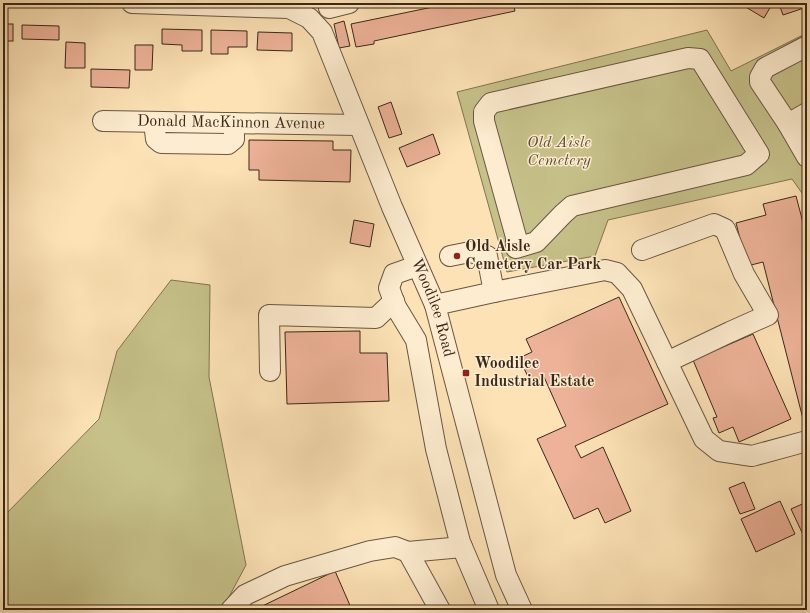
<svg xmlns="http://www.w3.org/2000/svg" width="810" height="613" viewBox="0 0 810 613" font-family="'Old Standard TT',serif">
	<rect width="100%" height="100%" fill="#fce2b5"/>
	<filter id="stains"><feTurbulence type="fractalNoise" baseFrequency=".005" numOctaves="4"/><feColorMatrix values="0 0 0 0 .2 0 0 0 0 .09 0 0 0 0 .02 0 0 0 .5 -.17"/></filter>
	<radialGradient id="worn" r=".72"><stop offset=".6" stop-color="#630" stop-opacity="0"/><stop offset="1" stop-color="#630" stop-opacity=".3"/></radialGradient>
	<g fill="#c6c189" stroke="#807451">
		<path d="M707,30L731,71L807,33V200L792,179L608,220L595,256L507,272L457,92Z"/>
		<path d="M171,280L210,285L209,377L246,565L222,610H11L3,601V517L99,419L117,351Z"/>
	</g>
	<g fill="#edb298" stroke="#3a2819">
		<path d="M452,3H513L515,11L374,41V44L356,47L351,24Z"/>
		<path d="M739,3H766L771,6L764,18Z"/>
		<path d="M781,3H807V7L783,15L779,4Z"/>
		<path d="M344,21L350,46L339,48L334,24Z"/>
		<rect x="3" y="24" width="10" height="17"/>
		<path d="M22,25L59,26V40L22,39Z"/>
		<path d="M162,29L202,30V51H182V45L162,44Z"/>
		<path d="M211,30L247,31V47H228V54H211Z"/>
		<path d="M258,32L292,33V51L257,50Z"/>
		<path d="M66,42L85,43V68H65Z"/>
		<path d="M135,45H153L152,70H135Z"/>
		<path d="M91,69L130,70L129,88L91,87Z"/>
		<path d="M391,102L402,134L389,138L378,107Z"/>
		<path d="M433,134L440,154L407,167L399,148Z"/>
		<path d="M249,140L333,141V150H351L350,182L259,180V170H249Z"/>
		<path d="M796,196L807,238V423H804L763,262L747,266L736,223L766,215L763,204Z"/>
		<path d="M354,220L374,224L370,247L350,243Z"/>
		<path d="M619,297L668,404L575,446L581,458L603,447L631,511L605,523L598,508L574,519L537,439L566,426L544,377L531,383L519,358L532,352L526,339Z"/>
		<path d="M360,331V353H387L389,401L287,404L285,332Z"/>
		<path d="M753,334L791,419L739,442L733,427L719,433L713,418L717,417L693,360Z"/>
		<path d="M744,482L755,509L740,514L729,488Z"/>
		<path d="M780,501L795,534L756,552L741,519Z"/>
		<path d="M807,502V543L791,509Z"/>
		<path d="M335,571L352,610H254Z"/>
	</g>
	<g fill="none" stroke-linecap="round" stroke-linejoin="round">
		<g stroke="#6a5640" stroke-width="22">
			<g id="minor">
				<path id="s1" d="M132,3L289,8L309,18L322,32L392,207L435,305L506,575L522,610"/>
				<path d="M329,8L349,3"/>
				<path d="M807,46L765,68L760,77V82L788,124L807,157"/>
				<path d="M688,58L700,59L759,154L746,165L572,206L563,214L536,242L516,248V237L484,121V112L491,103Z"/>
				<path id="s2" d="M103,121L358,125"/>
				<path d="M154,122L156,139L161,143L228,144L234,139V123"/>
				<path d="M788,124L807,113"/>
				<path d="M642,250L714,224L725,229L744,274L768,315L730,332L667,362"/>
				<path d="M450,256L470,252L487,256L494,292"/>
				<path d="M417,266L394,274L389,288L396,307L416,340L436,449L460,542L489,610"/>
				<path d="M435,305L494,292L605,270L617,273L632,289L704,439L719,451L752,456L807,441"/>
				<path d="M270,371L269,315L376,318L394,301"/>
				<path d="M408,552L440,610"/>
				<path d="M231,610L245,595L285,576L370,551L395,547L408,552L462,547"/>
			</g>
		</g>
		<use href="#minor" stroke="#fdeccf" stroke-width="20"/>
	</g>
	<g fill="#8f2418" stroke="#fdeccf" stroke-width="1.5">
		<circle cx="457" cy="256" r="4"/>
		<rect x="462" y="369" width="8" height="8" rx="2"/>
	</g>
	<g text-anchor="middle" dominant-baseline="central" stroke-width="3" stroke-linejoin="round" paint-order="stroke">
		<g font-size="16" fill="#3a2819" stroke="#fdeccf">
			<text stroke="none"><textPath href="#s2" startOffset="128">Donald MacKinnon Avenue</textPath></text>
			<text stroke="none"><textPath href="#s1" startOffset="496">Woodilee Road</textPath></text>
		</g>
		<g font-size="16" font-style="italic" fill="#5d4e35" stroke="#fdeccf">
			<text x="559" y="143">Old Aisle<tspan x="559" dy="18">Cemetery</tspan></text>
		</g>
		<g font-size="16" font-weight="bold" fill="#3a2819" stroke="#fdeccf" text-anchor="start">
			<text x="465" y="247">Old Aisle<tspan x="465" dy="18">Cemetery Car Park</tspan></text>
			<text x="474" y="364">Woodilee<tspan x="474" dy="18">Industrial Estate</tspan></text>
		</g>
	</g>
	<rect width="810" height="613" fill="none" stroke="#fce2b5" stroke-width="16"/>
	<rect x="4" y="4" width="802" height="605" fill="none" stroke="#3a2819" stroke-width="2"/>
	<rect x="8" y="8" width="794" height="597" fill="none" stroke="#3a2819"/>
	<rect width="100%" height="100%" filter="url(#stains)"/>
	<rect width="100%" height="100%" fill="url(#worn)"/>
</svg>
